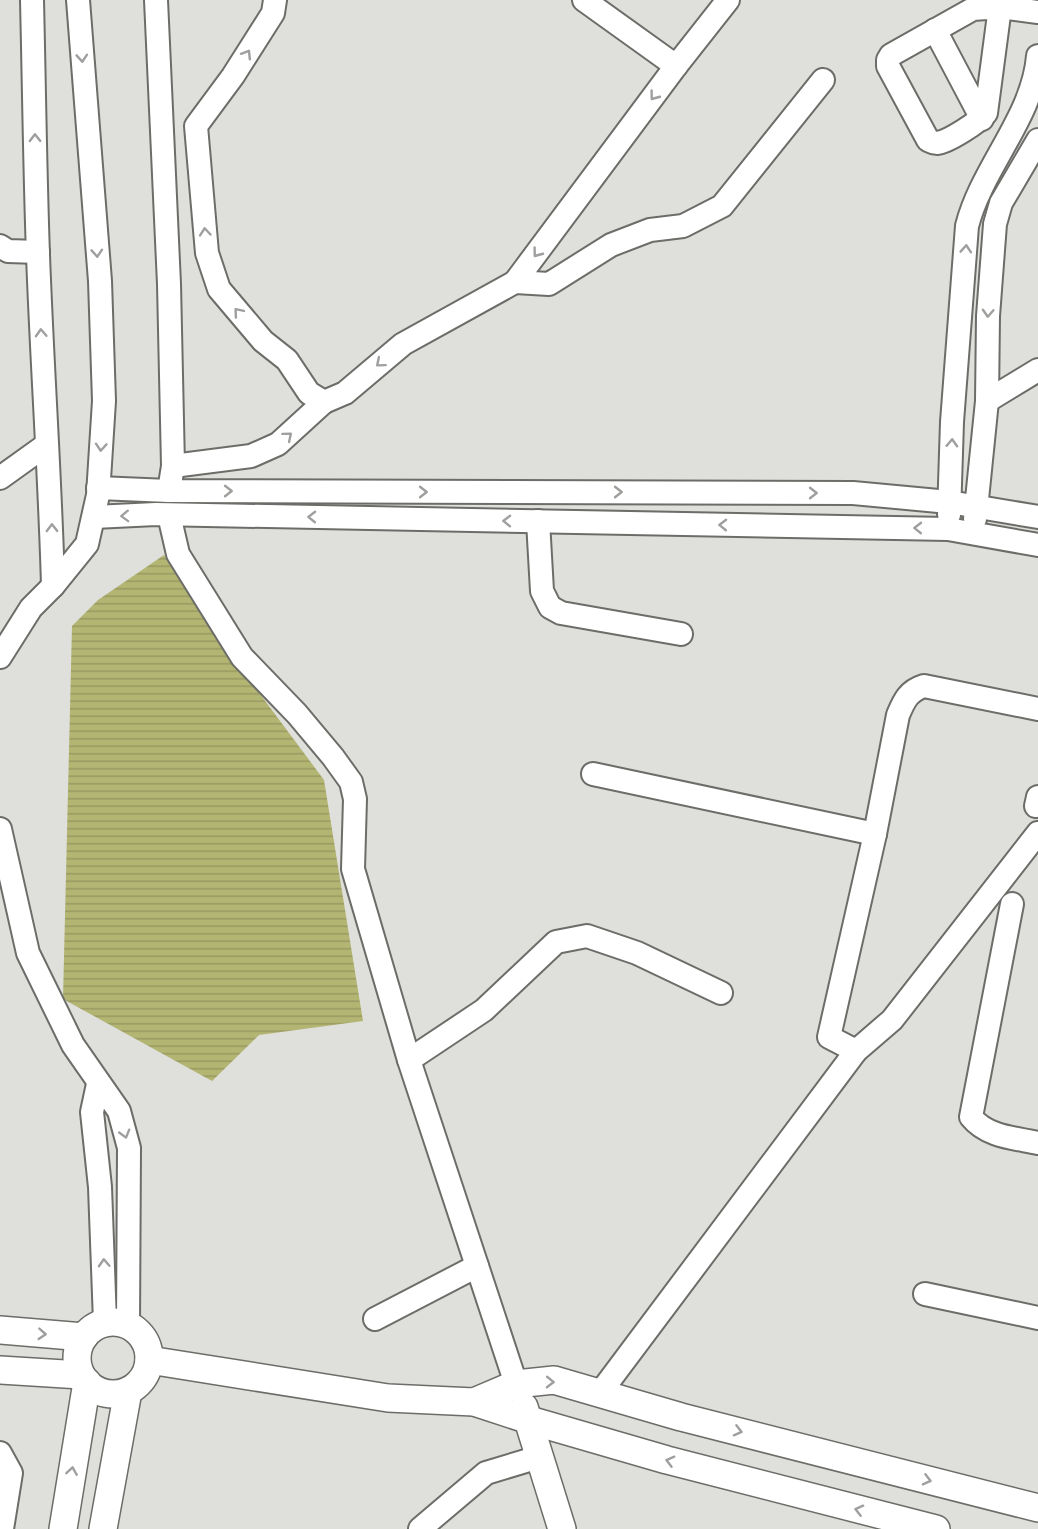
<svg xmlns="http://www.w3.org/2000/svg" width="1038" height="1529" viewBox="0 0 1038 1529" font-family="Rubik,sans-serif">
	<defs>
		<pattern id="water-rules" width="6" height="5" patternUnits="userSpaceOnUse" patternTransform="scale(1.5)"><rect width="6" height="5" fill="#b3b572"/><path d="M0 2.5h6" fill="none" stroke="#999a62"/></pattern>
	</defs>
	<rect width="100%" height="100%" fill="#dfdfdb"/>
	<path fill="url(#water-rules)" d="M164,555L231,655L324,780L363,1021L259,1035L212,1081L63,999L72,626L98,600Z"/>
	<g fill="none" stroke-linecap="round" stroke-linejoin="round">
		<g stroke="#6c6c69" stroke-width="26">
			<g id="minor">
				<path d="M32,0C34,85 35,170 38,255C42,365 50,476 53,586"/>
				<path d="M156,0L169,284L173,466L169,491"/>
				<path d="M275,0L273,13L233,76L196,126L207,253L219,289L263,341L287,360L309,393L324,402L345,393L403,344L515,282L676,66L728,0"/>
				<path d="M584,0L676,66"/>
				<path d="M1000,7L986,113C979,122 948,142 937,143C933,143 932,142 928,140L888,66V60L891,55L973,9L1000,7L1038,12"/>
				<path d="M935,30L982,119"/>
				<path d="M0,246L8,251L38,252"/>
				<path d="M515,282L549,284L611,245L650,230L683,226L722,206L823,80"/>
				<path d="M987,401L1038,370"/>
				<path d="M173,466L251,456L278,444L324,402"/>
				<path d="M0,478L46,445"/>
				<path d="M98,488L169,491L853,493L949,502L1038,517"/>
				<path d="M169,515L178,554L242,657L297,714L333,757L351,782L355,799L353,869L409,1060L516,1384"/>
				<path d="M949,515L952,422L967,226C982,167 1033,117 1038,56"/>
				<path d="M94,517L156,514L948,529L1038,545"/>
				<path d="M975,519L987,401L988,316L995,224L1001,203L1038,140"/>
				<path d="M538,521L542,591L550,607L561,613L681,634"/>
				<path d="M0,657L31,608L53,586L87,544L98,495L104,401L100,281L78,0"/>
				<path d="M593,774L875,834"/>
				<path d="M1036,806L1038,797"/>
				<path d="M0,829L28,953L73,1045L119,1111L129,1148L128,1325"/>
				<path d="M1012,904L971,1117C987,1137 1015,1138 1038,1143"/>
				<path d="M856,1051L829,1037L875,834L898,715C904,701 908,691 924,686L1038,709"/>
				<path d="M409,1060L484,1010L556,942L587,936L637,953L721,993"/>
				<path d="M98,1084L92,1112L100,1187L105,1322"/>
				<path d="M925,1294L1038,1318"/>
				<path d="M375,1319L477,1266"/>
				<path d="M600,1393L856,1051L892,1020L1038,833"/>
				<path d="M0,1453L11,1473L2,1529"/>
				<path d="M420,1529L486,1473L539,1457"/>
			</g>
		</g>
		<g stroke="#6c6c69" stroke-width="30">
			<g id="tertiary">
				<circle cx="113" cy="1358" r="36"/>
				<path d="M0,1330L84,1337"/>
				<path d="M149,1360L388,1398L474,1402L529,1420L667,1460L936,1529"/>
				<path d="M0,1370L81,1375"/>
				<path d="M474,1402L516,1384L554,1380L681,1417L1038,1508"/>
				<path d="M524,1407L562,1529"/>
				<path d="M63,1529L87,1382"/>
				<path d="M103,1529L128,1391"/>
			</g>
		</g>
		<use href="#minor" stroke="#fff" stroke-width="22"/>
		<use href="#tertiary" stroke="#fff" stroke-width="27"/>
	</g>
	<defs><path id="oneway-chevron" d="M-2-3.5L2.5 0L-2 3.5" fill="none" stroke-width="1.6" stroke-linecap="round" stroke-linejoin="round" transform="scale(1.5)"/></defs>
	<g stroke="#9f9f9e">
		<use href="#oneway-chevron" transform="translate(247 54) rotate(-58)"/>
		<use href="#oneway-chevron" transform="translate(82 58) rotate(86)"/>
		<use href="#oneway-chevron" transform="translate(654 96) rotate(127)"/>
		<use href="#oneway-chevron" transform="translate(35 138) rotate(-91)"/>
		<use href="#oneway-chevron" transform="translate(205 232) rotate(-95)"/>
		<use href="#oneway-chevron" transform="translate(966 249) rotate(-86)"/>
		<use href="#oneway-chevron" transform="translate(97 253) rotate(86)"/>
		<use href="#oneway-chevron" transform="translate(537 253) rotate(127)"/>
		<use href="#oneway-chevron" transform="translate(238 312) rotate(-130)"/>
		<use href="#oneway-chevron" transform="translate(988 313) rotate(93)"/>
		<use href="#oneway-chevron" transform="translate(41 333) rotate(-93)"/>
		<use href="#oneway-chevron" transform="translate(380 363) rotate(140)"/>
		<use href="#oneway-chevron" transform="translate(288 436) rotate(-40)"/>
		<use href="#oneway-chevron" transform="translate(952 443) rotate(-88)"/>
		<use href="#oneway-chevron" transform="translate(101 447) rotate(94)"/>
		<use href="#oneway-chevron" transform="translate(228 491)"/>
		<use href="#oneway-chevron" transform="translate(423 492)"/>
		<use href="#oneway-chevron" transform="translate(618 492)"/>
		<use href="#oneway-chevron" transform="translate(813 493)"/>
		<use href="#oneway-chevron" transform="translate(125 516) rotate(178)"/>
		<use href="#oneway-chevron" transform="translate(312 517) rotate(-179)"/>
		<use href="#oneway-chevron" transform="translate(507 521) rotate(-179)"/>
		<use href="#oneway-chevron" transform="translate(723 525) rotate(-179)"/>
		<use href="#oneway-chevron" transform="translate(52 528) rotate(-91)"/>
		<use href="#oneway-chevron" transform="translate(918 528) rotate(-179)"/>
		<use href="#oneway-chevron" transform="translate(125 1134) rotate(74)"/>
		<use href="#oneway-chevron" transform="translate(104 1263) rotate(-93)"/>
		<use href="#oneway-chevron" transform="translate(42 1334) rotate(4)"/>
		<use href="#oneway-chevron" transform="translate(550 1382) rotate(1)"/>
		<use href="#oneway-chevron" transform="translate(738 1431) rotate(14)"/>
		<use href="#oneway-chevron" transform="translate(670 1461) rotate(-165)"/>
		<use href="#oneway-chevron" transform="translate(72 1471) rotate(-81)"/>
		<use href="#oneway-chevron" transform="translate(927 1480) rotate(14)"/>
		<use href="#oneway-chevron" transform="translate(859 1510) rotate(-166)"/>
	</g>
</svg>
